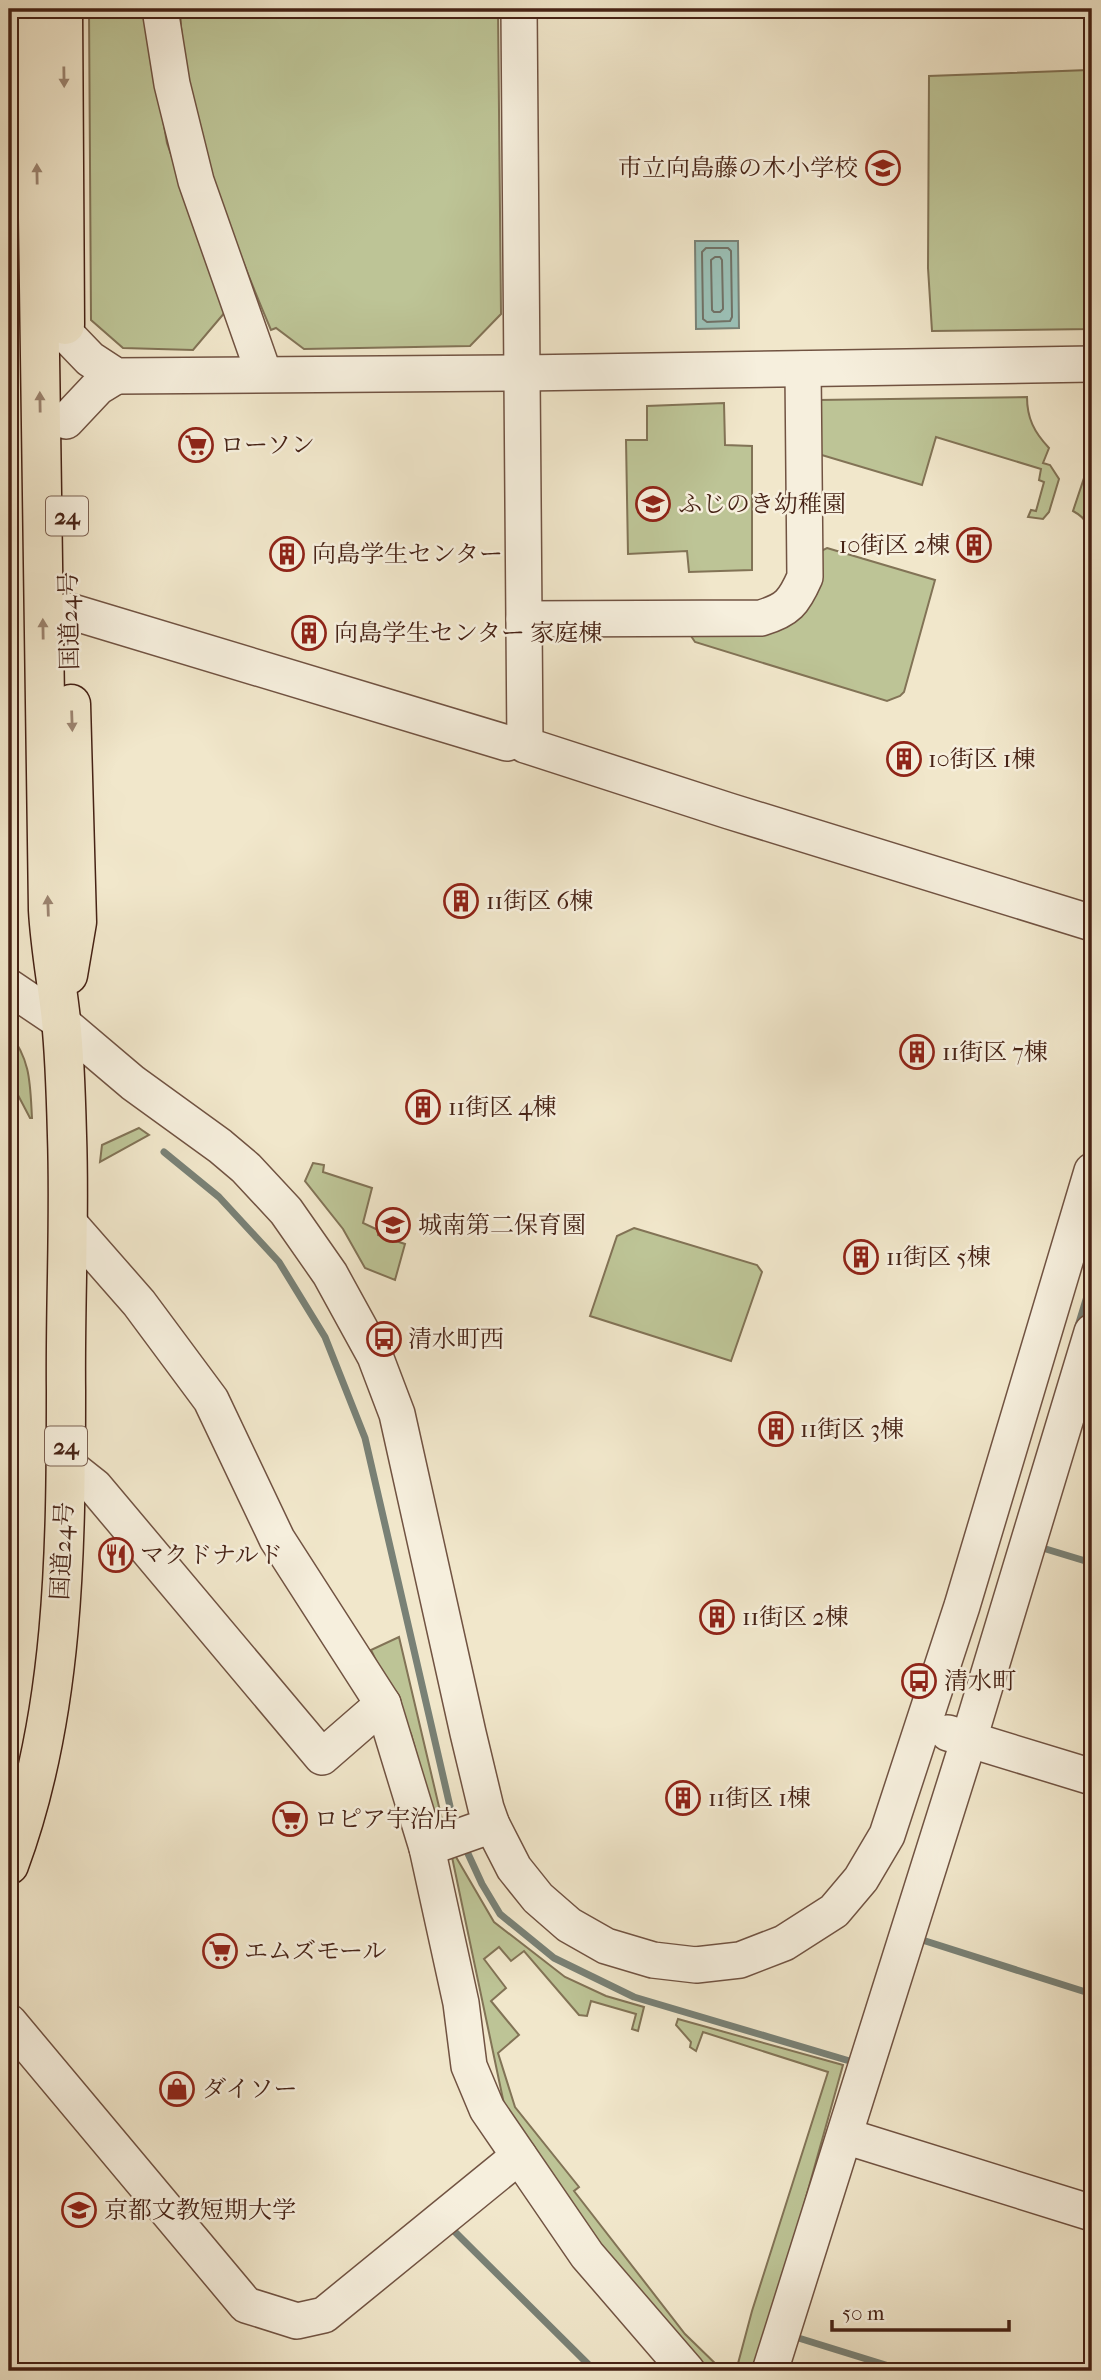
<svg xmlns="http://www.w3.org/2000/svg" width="1101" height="2380" viewBox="0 0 1101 2380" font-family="'IM FELL French Canon','Noto Serif JP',serif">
	<rect width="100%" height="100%" fill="#f1e7cb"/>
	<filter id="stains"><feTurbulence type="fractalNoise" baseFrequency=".00286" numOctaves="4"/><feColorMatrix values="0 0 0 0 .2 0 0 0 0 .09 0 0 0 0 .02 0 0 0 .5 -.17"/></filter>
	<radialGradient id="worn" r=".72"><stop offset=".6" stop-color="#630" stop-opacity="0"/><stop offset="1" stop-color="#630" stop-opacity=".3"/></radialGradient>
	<g fill="#bdc496" stroke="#827356" stroke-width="2">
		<path d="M89,9H144L167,143L226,311L193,350L123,348L91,320Z"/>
		<path d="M180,9H498L501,314L470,346L304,349L276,328L271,330C228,228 184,121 180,9Z"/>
		<path d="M537,9H960L673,16L538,17Z"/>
		<path d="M1088,19H1092V329L932,331L928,268L929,76L1088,70Z"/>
		<path d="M1027,397C1027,418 1034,432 1049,448L1043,463L1050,465L1059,479L1049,512L1043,519L1028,517L1031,510L1036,511L1044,482L1039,480L1041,469L936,437L922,485L815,453L818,400Z"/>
		<path d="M724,403L725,445L752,446V570L689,572L687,551L628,554L626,440H647V406Z"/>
		<path d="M1092,454V548L1088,546C1092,529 1088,519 1073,511Z"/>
		<path d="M827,548L935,580L904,692L900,696L887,701L695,642L689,633L757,630L817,553Z"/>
		<path d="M9,1032C31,1061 30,1083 32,1118H30L9,1078Z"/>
		<path d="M139,1128L149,1135L100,1162L102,1145Z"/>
		<path d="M313,1163L324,1165L323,1172L372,1188L363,1223L378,1230V1235L405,1244L395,1280L365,1268L343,1229L305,1181Z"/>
		<path d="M634,1228L757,1265L762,1272L731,1361L590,1316L617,1236Z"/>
		<path d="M399,1637L444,1828L436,1824L411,1734L371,1650Z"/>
		<path d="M452,1857H456L494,1922L565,1977L606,1996L644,2007L638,2031L632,2029L636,2014L591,2001L587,2016L579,2015L524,1951L511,1961L499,1947L484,1959L506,1988L491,2001L519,2035L498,2053L515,2107L579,2187L574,2191L685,2334L723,2371H699L596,2242L504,2104Z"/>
		<path d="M678,2019L843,2065L798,2226L752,2371H736L752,2311L828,2072L703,2032L696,2051L690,2047L691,2042L676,2025Z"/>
	</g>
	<path fill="#9bc0b6" stroke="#798176" stroke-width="2" d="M695,241H738L739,328L696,329Z"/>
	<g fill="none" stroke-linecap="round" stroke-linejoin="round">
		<g stroke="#707166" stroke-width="2">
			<path d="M706,248H728L731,251L732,317L730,321L707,322L703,319L702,252Z"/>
			<path d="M715,257H720L722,260L723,309L720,312H714L712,310L711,260Z"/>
		</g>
		<g stroke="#798176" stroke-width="7">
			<path d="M164,1152L219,1197L279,1262L325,1337L365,1438L452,1815L457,1827"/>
			<path d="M1078,1326L1092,1280"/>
			<path d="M1036,1546L1092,1563"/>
			<path d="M464,1845L482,1884L500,1914L554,1958L634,1997L853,2062L854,2057"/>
			<path d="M916,1938L1092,1994"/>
			<path d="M449,2226L595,2371"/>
			<path d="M792,2336L905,2371"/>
		</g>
		<g stroke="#715342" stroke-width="38">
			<g id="minor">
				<path d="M160,9L172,84L196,181L264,374"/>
				<path d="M519,9L525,745L729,811L1092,923"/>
				<path d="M65,333L90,359L116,376L522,373L1092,364"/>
				<path d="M66,421L98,387L116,376"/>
				<path d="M69,611L507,743"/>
				<path d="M524,619L761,618C788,610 794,602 805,577L803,369"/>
				<path d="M9,987L61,1022L133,1083L220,1146L246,1168L286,1211L330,1274L375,1356L397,1414L468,1733L486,1808L492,1825L514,1868L538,1898L569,1925L606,1946L653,1960L696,1965L740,1960L784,1943L834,1911L861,1879L887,1835L962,1606L1092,1171"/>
				<path d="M68,1222L139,1303L211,1400L277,1539L383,1704L427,1848L461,2003L469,2066L487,2109L587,2255L687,2371"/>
				<path d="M66,1464L95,1487L322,1757L383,1704"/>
				<path d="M948,1733L1092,1777"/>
				<path d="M427,1848L492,1825"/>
				<path d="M9,2022L246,2305L297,2321L324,2315L519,2156"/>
				<path d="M845,2136L1092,2213"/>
				<path d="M770,2371L969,1739L1092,1332"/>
			</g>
		</g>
		<g stroke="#462215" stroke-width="41">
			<g id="highway">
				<path d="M63,9L65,325"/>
				<path d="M68,975L77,922L71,704"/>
				<path d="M9,1865C65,1715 66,1548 66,1390C65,1305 70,1221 67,1136C66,1098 65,1058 61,1020C57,983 50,947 48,910L35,9"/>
			</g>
		</g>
		<use href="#minor" stroke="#f6efdd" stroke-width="35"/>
		<use href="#highway" stroke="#f1e7cb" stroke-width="38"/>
	</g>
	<defs><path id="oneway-solid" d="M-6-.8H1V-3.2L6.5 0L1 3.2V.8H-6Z" transform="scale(1.75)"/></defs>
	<g fill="#9c8470">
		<use href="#oneway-solid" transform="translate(64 77) rotate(89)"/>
		<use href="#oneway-solid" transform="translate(37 174) rotate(-91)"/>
		<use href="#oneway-solid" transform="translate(40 402) rotate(-91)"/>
		<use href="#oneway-solid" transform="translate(43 629) rotate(-91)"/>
		<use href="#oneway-solid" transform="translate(72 721) rotate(88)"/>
		<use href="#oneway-solid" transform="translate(48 906) rotate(-92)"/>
	</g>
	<defs>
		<g id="school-ring" transform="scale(1.75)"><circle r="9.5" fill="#f6efdd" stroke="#8f2418" stroke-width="1.5"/><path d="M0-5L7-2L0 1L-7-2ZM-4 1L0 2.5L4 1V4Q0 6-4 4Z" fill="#8f2418"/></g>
		<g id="supermarket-ring" transform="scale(1.75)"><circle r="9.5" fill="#f6efdd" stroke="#8f2418" stroke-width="1.5"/><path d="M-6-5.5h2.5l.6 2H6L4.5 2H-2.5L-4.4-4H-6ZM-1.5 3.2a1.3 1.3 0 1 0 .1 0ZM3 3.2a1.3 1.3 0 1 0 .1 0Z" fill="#8f2418"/></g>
		<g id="building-ring" transform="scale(1.75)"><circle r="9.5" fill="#f6efdd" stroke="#8f2418" stroke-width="1.5"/><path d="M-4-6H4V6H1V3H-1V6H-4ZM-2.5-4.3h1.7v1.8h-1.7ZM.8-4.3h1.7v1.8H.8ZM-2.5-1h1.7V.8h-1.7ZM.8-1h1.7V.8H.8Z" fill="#8f2418"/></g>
		<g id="bus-ring" transform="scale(1.75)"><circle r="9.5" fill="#f6efdd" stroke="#8f2418" stroke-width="1.5"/><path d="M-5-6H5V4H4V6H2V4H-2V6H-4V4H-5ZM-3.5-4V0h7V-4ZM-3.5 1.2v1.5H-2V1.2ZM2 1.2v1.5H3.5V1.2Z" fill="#8f2418"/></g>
		<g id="restaurant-ring" transform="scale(1.75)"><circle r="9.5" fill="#f6efdd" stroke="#8f2418" stroke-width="1.5"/><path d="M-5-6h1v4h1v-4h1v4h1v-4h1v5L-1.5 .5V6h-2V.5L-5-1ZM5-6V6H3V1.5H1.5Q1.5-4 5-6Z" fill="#8f2418"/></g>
		<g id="shop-ring" transform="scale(1.75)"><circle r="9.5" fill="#f6efdd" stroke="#8f2418" stroke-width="1.5"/><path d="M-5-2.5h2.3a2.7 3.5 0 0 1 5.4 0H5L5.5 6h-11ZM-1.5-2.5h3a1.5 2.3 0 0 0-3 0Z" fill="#8f2418"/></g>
		<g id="university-ring" transform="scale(1.75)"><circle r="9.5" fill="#f6efdd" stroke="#8f2418" stroke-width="1.5"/><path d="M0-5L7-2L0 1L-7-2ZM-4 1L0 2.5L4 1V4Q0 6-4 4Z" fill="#8f2418"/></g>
	</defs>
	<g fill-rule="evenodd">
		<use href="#school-ring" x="883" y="168"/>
		<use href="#supermarket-ring" x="196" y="445"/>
		<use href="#school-ring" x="653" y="504"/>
		<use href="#building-ring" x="974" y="545"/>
		<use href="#building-ring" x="287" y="554"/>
		<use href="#building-ring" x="309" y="633"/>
		<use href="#building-ring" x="904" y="759"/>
		<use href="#building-ring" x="461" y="901"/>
		<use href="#building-ring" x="917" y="1052"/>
		<use href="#building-ring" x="423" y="1107"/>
		<use href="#school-ring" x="393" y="1225"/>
		<use href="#building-ring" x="861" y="1257"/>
		<use href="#bus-ring" x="384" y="1339"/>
		<use href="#building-ring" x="776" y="1429"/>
		<use href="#restaurant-ring" x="116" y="1555"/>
		<use href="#building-ring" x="717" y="1617"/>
		<use href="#bus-ring" x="919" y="1681"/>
		<use href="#building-ring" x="683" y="1798"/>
		<use href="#supermarket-ring" x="290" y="1819"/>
		<use href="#supermarket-ring" x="220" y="1951"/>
		<use href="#shop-ring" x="177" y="2089"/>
		<use href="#university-ring" x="79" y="2210"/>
	</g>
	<g text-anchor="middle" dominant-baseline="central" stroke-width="5" stroke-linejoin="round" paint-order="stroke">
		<g fill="#f6efdd" stroke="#7b6051" stroke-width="2">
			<rect x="46" y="496.5" width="42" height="39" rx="5"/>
			<rect x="45" y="1426.5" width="42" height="39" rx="5"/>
		</g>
		<g font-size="23" font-weight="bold" fill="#462215">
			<text x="67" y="516">24</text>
			<text x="66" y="1446">24</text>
		</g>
		<g font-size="24" fill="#462215" stroke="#f6efdd" text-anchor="start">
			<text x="858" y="168" text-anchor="end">市立向島藤の木小学校</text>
			<text x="220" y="445">ローソン</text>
			<text x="678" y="504">ふじのき幼稚園</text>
			<text x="950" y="545" text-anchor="end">10街区 2棟</text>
			<text x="312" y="554">向島学生センター</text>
			<text x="334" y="633">向島学生センター 家庭棟</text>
			<text x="928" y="759">10街区 1棟</text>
			<text x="486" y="901">11街区 6棟</text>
			<text x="942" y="1052">11街区 7棟</text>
			<text x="448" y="1107">11街区 4棟</text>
			<text x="418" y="1225">城南第二保育園</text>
			<text x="886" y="1257">11街区 5棟</text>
			<text x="408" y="1339">清水町西</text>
			<text x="800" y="1429">11街区 3棟</text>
			<text x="140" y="1555">マクドナルド</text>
			<text x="742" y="1617">11街区 2棟</text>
			<text x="944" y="1681">清水町</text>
			<text x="708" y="1798">11街区 1棟</text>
			<text x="314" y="1819">ロピア宇治店</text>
			<text x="244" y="1951">エムズモール</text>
			<text x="202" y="2089">ダイソー</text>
			<text x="104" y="2210">京都文教短期大学</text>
		</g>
		<g font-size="24" fill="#462215" stroke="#f6efdd">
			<text transform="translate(69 621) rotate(-91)">国道24号</text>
			<text transform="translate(62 1551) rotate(-87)">国道24号</text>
		</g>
	</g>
	<rect width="1101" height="2380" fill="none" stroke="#f1e7cb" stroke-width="35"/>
	<rect x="10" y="10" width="1080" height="2359" fill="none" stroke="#462215" stroke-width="3.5"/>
	<rect x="18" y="18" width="1066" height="2345" fill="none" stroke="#462215" stroke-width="2"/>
	<path d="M832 2320v10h177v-10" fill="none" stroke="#462215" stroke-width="3.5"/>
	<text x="842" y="2320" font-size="21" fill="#462215" stroke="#f6efdd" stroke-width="5" paint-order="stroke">50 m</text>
	<rect width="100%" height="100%" filter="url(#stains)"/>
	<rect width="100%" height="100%" fill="url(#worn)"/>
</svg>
